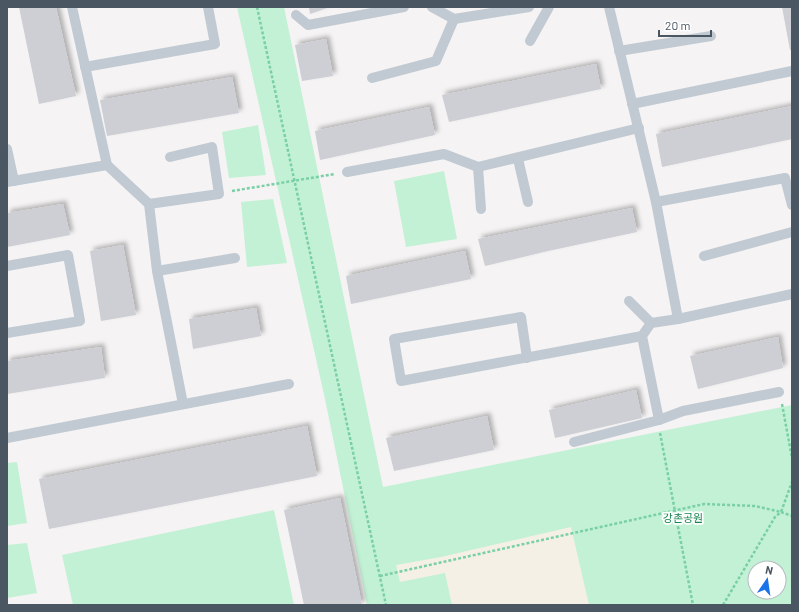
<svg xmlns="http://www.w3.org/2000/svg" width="799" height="612" viewBox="0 0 799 612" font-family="Barlow,'Noto Sans KR',sans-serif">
	<defs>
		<filter id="shadow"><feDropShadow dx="3.5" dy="-3.5" stdDeviation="2" flood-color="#0004"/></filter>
	</defs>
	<rect width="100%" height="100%" fill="#f5f3f3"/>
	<g fill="#c3f1d5" fill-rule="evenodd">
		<path d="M237,7H284L383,487L792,405V605H367L325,399ZM755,568H779V592H755Z"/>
		<path d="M258,125L266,175L229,178L222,132Z"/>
		<path d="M444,171L457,239L406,247L394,181Z"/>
		<path d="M273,199L287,263L247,267L241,202Z"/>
		<path d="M17,462L27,523L7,526V463Z"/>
		<path d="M274,510L294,605H73L62,555Z"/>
		<path d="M27,543L37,593L7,598V545Z"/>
	</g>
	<path fill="#f5f0e5" d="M571,527L589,605H452L445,573L400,582L396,565L441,557Z"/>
	<g fill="#cdcfd5" filter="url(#shadow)">
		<path d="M19,7H56L76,96L39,104Z"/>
		<path d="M309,7H330L310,14Z"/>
		<path d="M782,7H792V50H790Z"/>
		<path d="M326,39L333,76L302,81L295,45Z"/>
		<path d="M596,64L601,89L449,122L442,95Z"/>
		<path d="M232,77L239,113L107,136L100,100Z"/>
		<path d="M792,106V139L662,167L656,134Z"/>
		<path d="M429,107L435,135L320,160L315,131Z"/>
		<path d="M63,204L70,235L7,247V213Z"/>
		<path d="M632,208L637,232L548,251L485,266L478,239Z"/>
		<path d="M123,245L136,315L101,321L90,251Z"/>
		<path d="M465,251L471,279L351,304L346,276Z"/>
		<path d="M256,308L261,336L193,349L189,319Z"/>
		<path d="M778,337L783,368L698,389L690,356Z"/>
		<path d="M101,347L105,378L7,394V361Z"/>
		<path d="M636,390L642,418L555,438L549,410Z"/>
		<path d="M487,416L494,450L394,471L386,438Z"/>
		<path d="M307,426L317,476L49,529L39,479Z"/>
		<path d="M340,498L362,605H304L284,510Z"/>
	</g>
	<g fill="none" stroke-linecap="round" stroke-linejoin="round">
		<g stroke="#7ad0a6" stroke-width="2.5" stroke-dasharray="3 2" stroke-linecap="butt">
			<path d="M257,7L386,605"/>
			<path d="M232,191L335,174"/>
			<path d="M782,404L792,458"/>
			<path d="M660,433L693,605"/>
			<path d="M380,576L704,504L755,506L781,512L792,482"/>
			<path d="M723,605L775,517L781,512L792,516"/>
		</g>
		<g stroke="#c1cad2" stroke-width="10">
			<path d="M72,7L107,165"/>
			<path d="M432,7L454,19L529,7"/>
			<path d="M609,7L656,202L678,319"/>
			<path d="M296,15L308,25L404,7"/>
			<path d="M530,41L549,7"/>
			<path d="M619,51L711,36"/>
			<path d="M85,67L215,44L208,7"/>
			<path d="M372,78L436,61L454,19"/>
			<path d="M632,104L792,71"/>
			<path d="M7,149L14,181"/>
			<path d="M518,159L528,202"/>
			<path d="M478,167L481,209"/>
			<path d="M347,172L444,154L478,167L639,128"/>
			<path d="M7,182L107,165L149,204L157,271L183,404"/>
			<path d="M656,202L785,178L792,205"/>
			<path d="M149,204L219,194L212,147L170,157"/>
			<path d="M704,256L792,232"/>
			<path d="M7,266L68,255L80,321L7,333"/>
			<path d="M157,271L235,258"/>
			<path d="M629,301L651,323"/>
			<path d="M527,358L521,317L394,339L401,381L642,336"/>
			<path d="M779,392L683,411L659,420L642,336L651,323L678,319L792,294"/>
			<path d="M7,438L289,384"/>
			<path d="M574,442L659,420"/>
		</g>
	</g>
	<g text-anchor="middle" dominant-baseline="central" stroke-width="3.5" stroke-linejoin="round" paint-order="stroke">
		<g font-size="11" fill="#17864f" stroke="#fff">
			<text x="683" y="517">강촌공원</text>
		</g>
	</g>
	<rect width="799" height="612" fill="none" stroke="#4a5661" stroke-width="16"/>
	<g transform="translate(767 580) rotate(13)"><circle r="19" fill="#ffffff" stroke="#b7bbc0"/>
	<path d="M0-3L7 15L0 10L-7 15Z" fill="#1a73e8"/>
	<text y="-6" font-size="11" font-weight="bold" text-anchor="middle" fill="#4a5661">N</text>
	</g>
	<path d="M659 30v6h52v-6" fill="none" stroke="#4a5661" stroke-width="2"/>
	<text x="665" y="30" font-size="12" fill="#4a5661" stroke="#ffffff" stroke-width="3" paint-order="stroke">20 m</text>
</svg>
